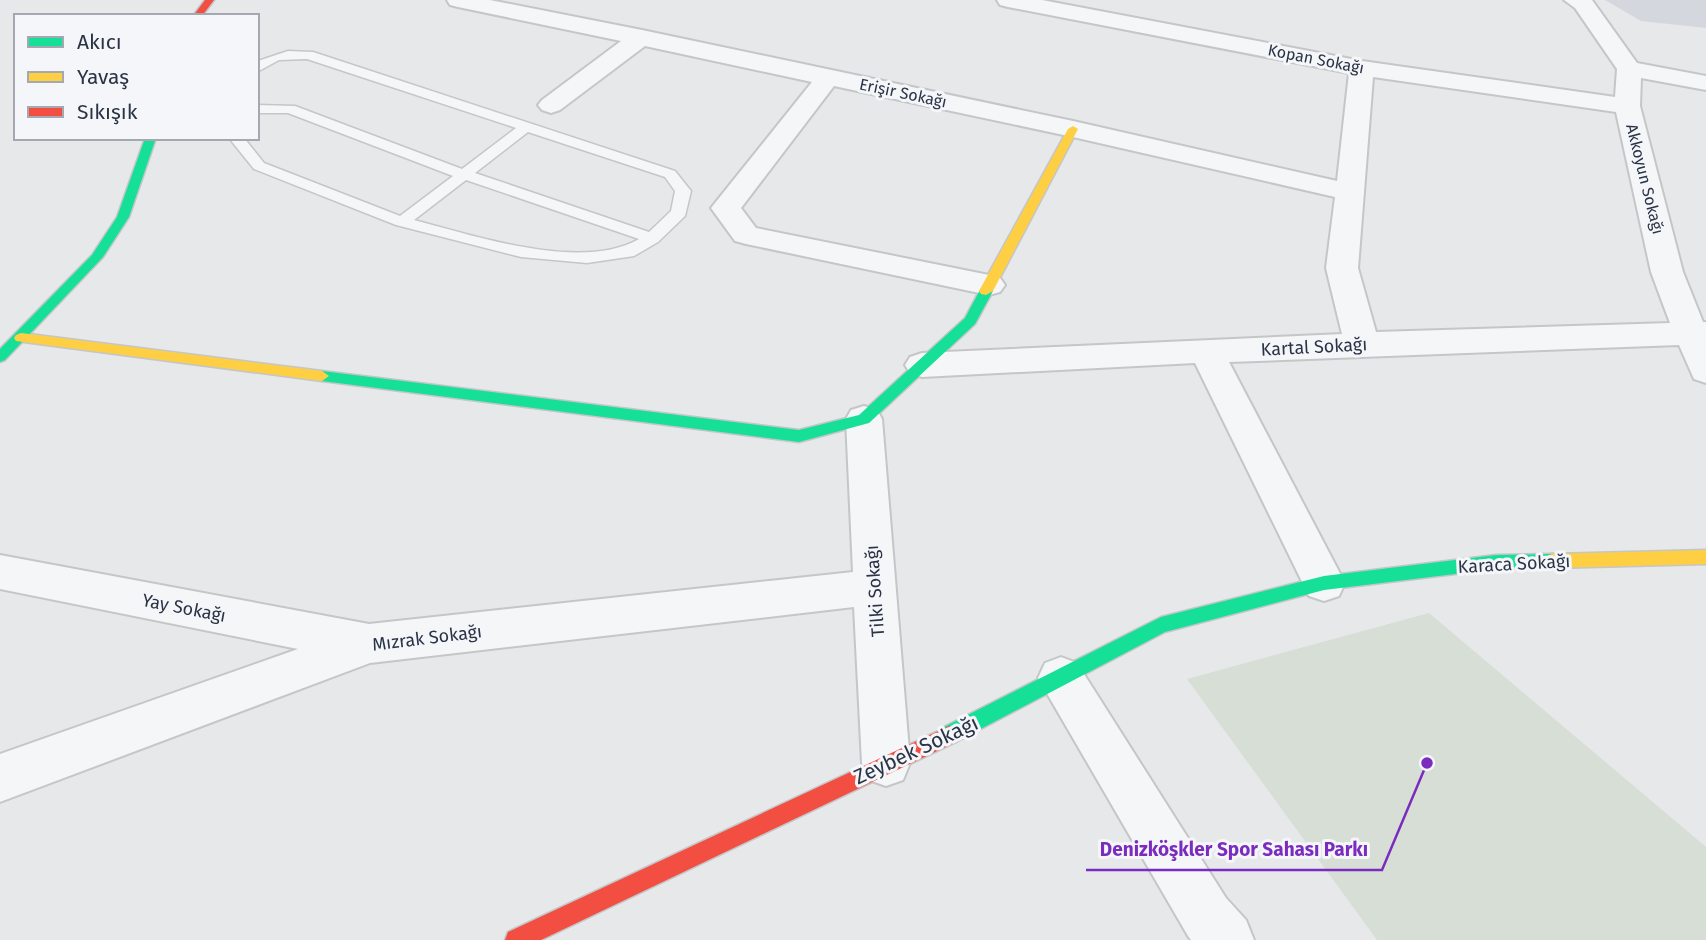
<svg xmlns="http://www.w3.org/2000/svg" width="1706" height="940" viewBox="0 0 1706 940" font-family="'Fira Sans',sans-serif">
	<rect width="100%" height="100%" fill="#e6e8ea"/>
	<path fill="#d4d7dd" d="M1605,0H1706V28L1641,21Z"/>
	<path fill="#d6ded6" d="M1429,613L1706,847V940H1377L1187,679Z"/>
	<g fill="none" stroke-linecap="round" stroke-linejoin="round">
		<g stroke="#c4c6c8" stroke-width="3">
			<path id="lane" d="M288,51L313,52L675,171L691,191L685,216L658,242L634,256L587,263L521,257L396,225L254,169L229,138H244L264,163L400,216L453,176L288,113H257V105L295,106L462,169L516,128L307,59L279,60L257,72L258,61ZM528,132L665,177L675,191L671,211L649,232L475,173ZM466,180L639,239C581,272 476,236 414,220Z"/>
		</g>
		<g stroke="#c4c6c8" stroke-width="4">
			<g id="street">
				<path d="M447,0H490L642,30L1073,121L1337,181L1349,73L1008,7L1000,5L997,0H1042L1362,61L1615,97L1617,69L1575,8L1564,0H1592L1637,63L1706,76V90L1641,78L1640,106L1683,272L1703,322H1706V383L1694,379L1679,345L1229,362L1345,583L1339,596L1324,601L1309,596L1195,363L922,377L910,373L905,365L910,357L922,353L1342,334L1326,268L1335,197L1073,137L834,86L741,208L756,228L989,275L1000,278L1005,285L1000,292L989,295L746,244L735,241L711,208L812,82L645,46L560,110L551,113L542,110L538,105L542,100L621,41L458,7L450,5ZM1373,77L1616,112L1651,272L1670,323L1376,332L1358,268Z"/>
				<path d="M864,406L877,410L882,419L910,763L903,780L886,786L869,780L862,763L854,607L370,663L0,802V754L298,649L0,589V555L369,624L853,572L846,419L851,410Z"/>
				<path d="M1061,657L1077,663L1226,898L1246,920L1254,940H1191L1188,936L1038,678L1045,663Z"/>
			</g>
		</g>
		<g stroke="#c4c6c8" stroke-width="3">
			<g id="fast">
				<path d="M145,138H156L129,217L103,257L5,360L0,362V349L92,255L117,217Z"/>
				<path d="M986,287L993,291L975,324L869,423L799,442L322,381L315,376L322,371L799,430L859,415L965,318L981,288Z"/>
				<path d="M1552,554L1558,556L1561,561L1558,566L1552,568L1496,569L1324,590L1165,632L956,742L949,744L942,742L939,735L942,728L1161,617L1324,576L1496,555Z"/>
			</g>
		</g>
		<g stroke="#c4c6c8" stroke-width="3">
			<g id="slow">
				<path d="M1073,126L1078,129L993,291L986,295L981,294L979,291L1068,129Z"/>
				<path d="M21,333L322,371L329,376L322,381L16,341L14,338L16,335Z"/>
				<path d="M1706,550V564L1552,568L1546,566L1543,561L1546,556L1552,554Z"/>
			</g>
		</g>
		<g stroke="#c4c6c8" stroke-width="3">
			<g id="jam">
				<path d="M205,0H214L202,16H193Z"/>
				<path d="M949,726L956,728L959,735L956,742L541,940H505L508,932Z"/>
			</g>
		</g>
		<use href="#lane" fill="#f5f6f7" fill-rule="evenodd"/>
		<use href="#street" fill="#f5f6f7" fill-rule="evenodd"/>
		<use href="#fast" fill="#16e098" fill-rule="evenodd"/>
		<use href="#slow" fill="#ffcf43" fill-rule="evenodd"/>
		<use href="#jam" fill="#f24e42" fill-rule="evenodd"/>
	</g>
	<g text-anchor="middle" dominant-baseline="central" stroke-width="6" stroke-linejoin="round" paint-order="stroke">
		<g font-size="16" fill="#2b3445" stroke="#f4f6f9">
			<text transform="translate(1316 59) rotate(11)">Kopan Sokağı</text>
			<text transform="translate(903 93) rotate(12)">Erişir Sokağı</text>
			<text transform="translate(1645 179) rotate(76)">Akkoyun Sokağı</text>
		</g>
		<g font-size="18" fill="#2b3445" stroke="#f4f6f9">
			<text transform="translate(1314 347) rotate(-3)">Kartal Sokağı</text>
			<text transform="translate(1514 564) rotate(-3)">Karaca Sokağı</text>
			<text transform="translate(875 591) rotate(-94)">Tilki Sokağı</text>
			<text transform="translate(184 608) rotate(11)">Yay Sokağı</text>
			<text transform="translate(427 638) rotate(-7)">Mızrak Sokağı</text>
		</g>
		<g font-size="21" fill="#2b3445" stroke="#f4f6f9">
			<text transform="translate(916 750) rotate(-25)">Zeybek Sokağı</text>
		</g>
	</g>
	<path fill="none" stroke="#7b2cbf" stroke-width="2.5" d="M1427 763L1382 870H1086"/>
	<circle fill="#7b2cbf" stroke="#f4f6f9" stroke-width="2.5" cx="1427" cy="763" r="7"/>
	<g font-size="19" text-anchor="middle" font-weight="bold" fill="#7b2cbf" stroke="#f4f6f9" stroke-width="6" stroke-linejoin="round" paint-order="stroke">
		<text x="1234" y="856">Denizköşkler Spor Sahası Parkı</text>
	</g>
	<rect x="14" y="14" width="245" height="126" fill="#f4f6f9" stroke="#a4a8b1" stroke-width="2"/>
	<rect x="28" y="37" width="35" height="10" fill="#16e098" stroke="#a4a8b1" stroke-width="2"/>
	<text x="77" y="49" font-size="21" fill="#2b3445">Akıcı</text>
	<rect x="28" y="72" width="35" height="10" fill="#ffcf43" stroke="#a4a8b1" stroke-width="2"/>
	<text x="77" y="84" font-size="21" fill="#2b3445">Yavaş</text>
	<rect x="28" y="107" width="35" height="10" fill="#f24e42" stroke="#a4a8b1" stroke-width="2"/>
	<text x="77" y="119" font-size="21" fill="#2b3445">Sıkışık</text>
</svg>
